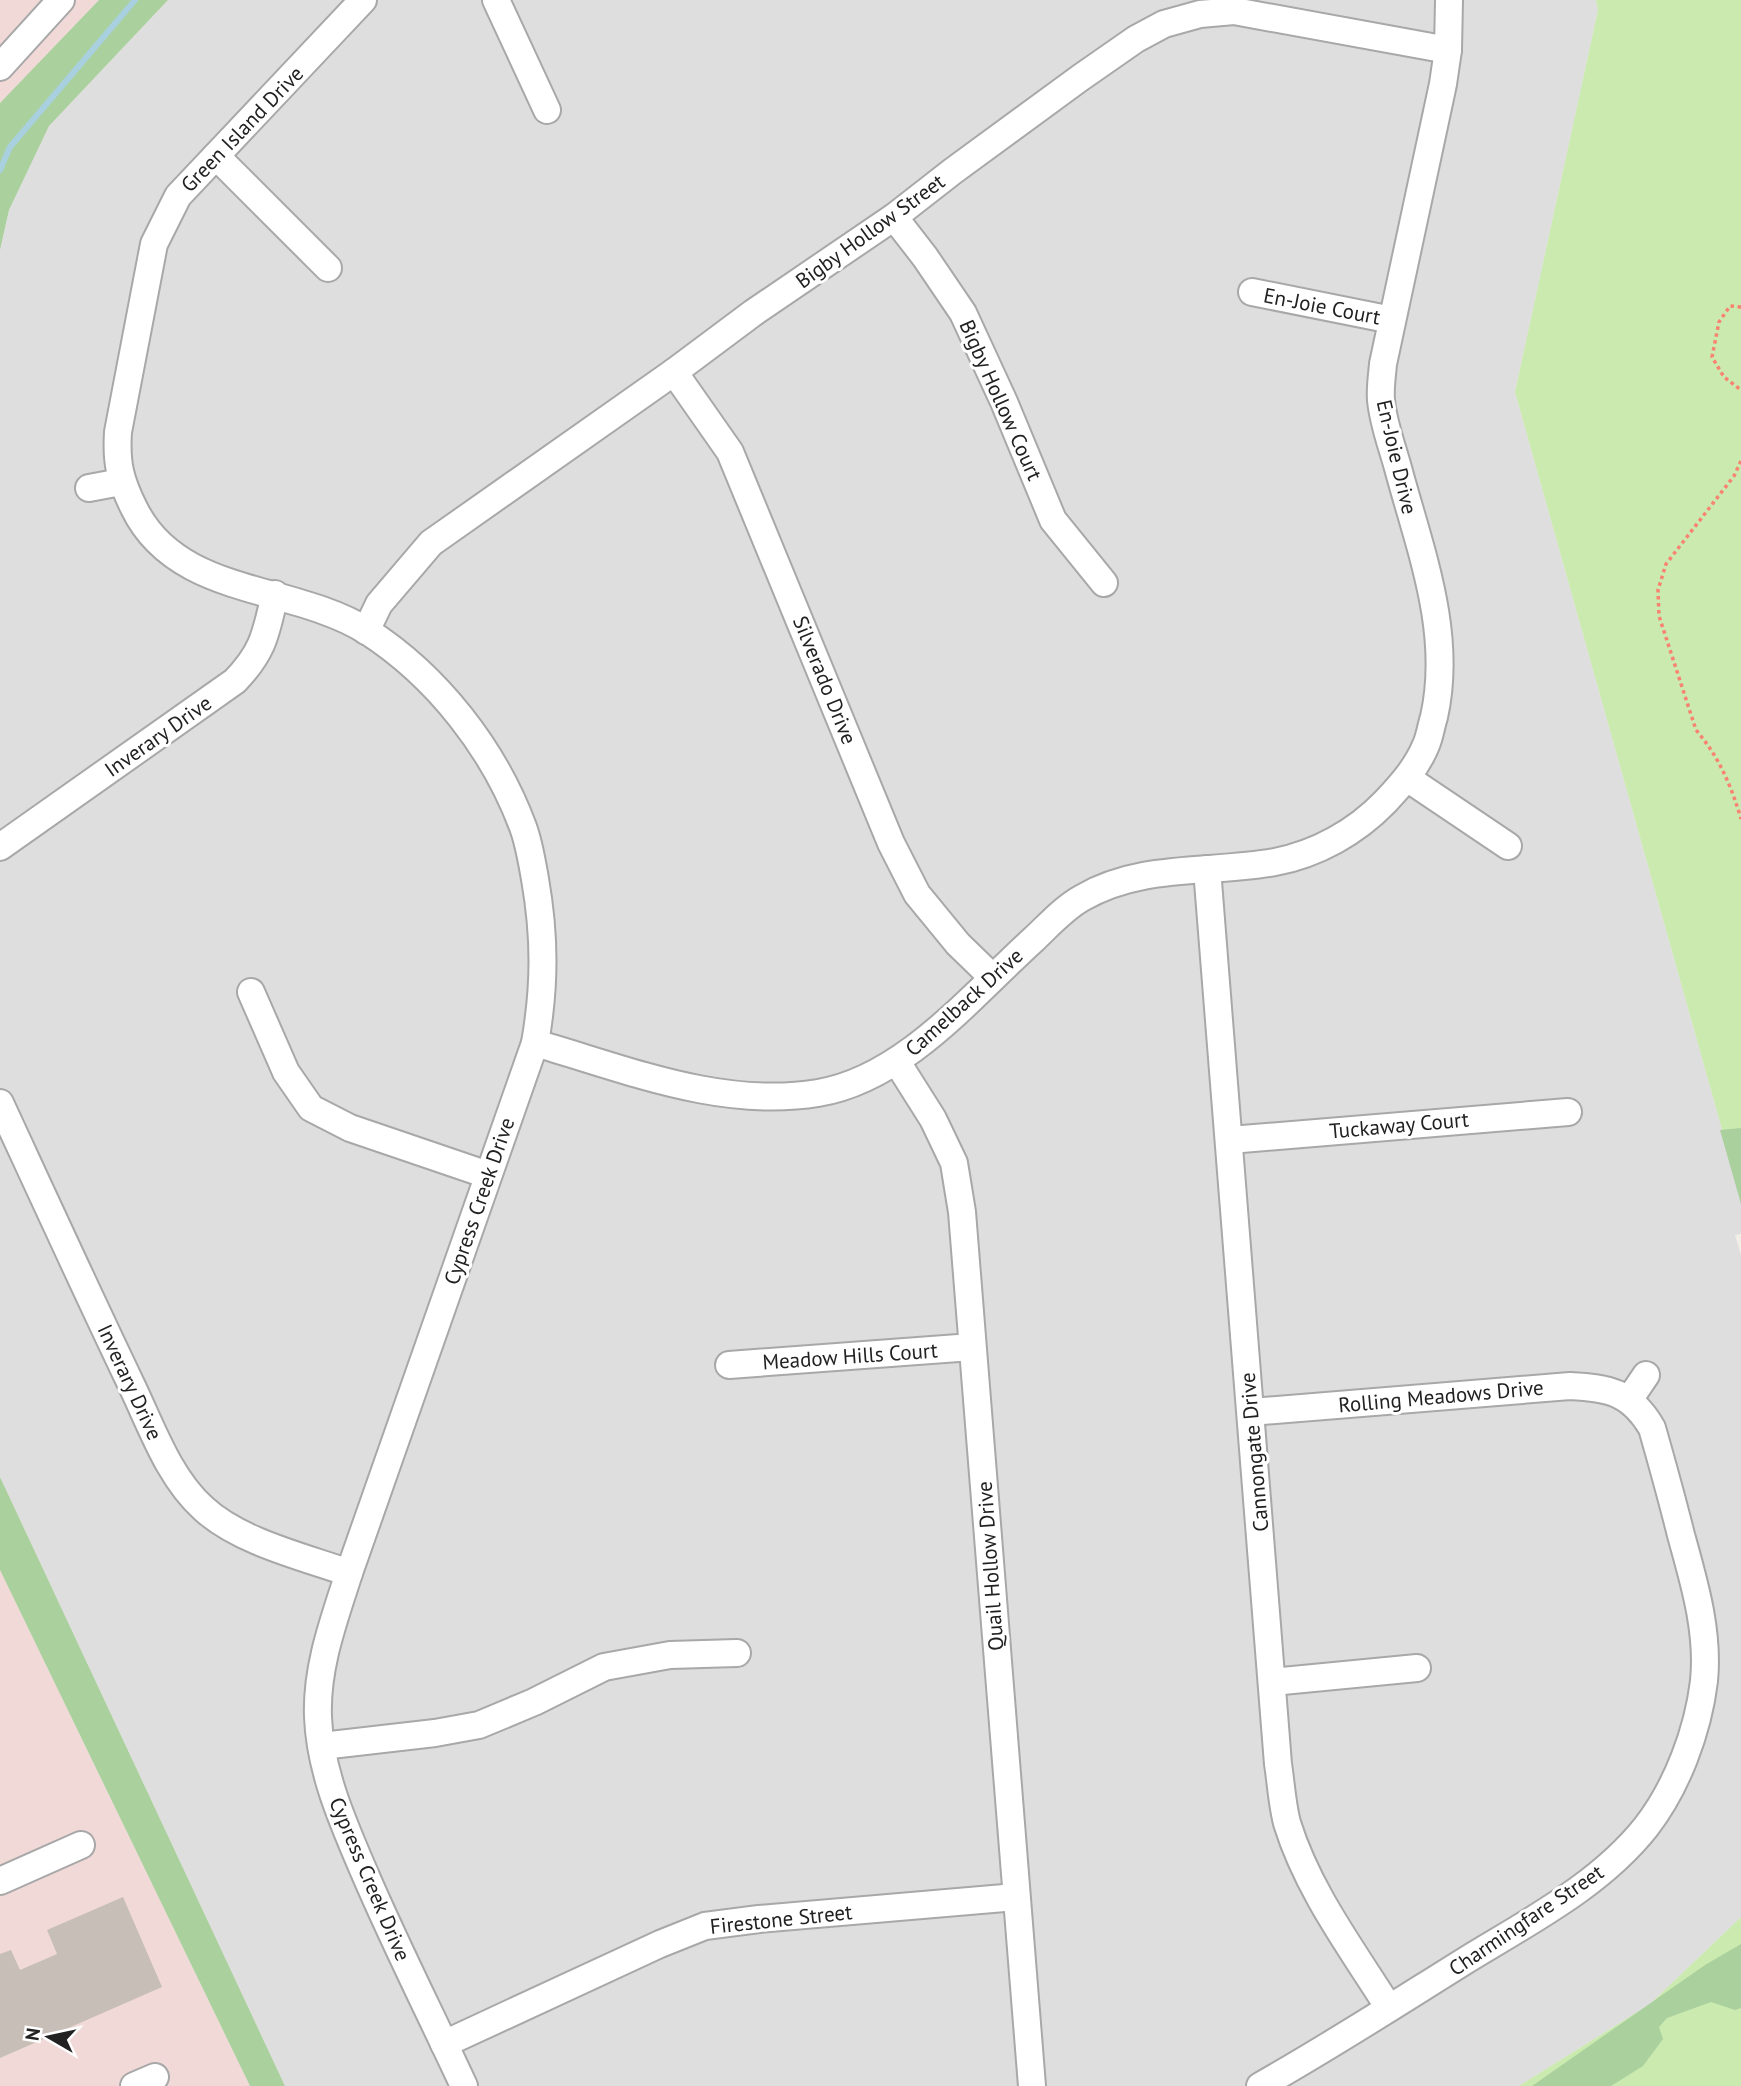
<svg xmlns="http://www.w3.org/2000/svg" width="1741" height="2086" viewBox="0 0 1741 2086" font-family="'PT Sans',sans-serif">
	<rect width="100%" height="100%" fill="#f1eee8"/>
	<path fill="#dfdede" d="M168,0H1596L1598,10L1515,392L1741,1197V1234L1735,1235L1741,1255V1917L1650,2004L1519,2086H285L0,1477V250L9,210L49,126Z"/>
	<g fill="#f1d9d8">
		<path d="M0,0H99L0,103Z"/>
		<path d="M0,1570L250,2086H0Z"/>
	</g>
	<g fill="#caeaaf">
		<path d="M1596,0H1741V1197L1515,392L1598,10Z"/>
		<path d="M1741,1917V2086H1519L1650,2004Z"/>
	</g>
	<g fill="#aad09d">
		<path d="M99,0H168L49,126L9,210L0,250V103Z"/>
		<path d="M1741,1128V1204L1720,1130Z"/>
		<path d="M0,1477L285,2086H250L0,1570Z"/>
		<path d="M1741,1944V2008L1735,2010L1711,2002L1667,2018L1659,2027L1663,2039L1643,2066L1611,2086H1532L1705,1965Z"/>
	</g>
	<g fill="none" stroke-linecap="round" stroke-linejoin="round">
		<path stroke="#a9d0de" stroke-width="6" d="M0,170L10,147L135,0"/>
	</g>
	<path fill="#c6beb7" d="M123,1897L162,1987L0,2058V1954L11,1950L20,1970L57,1954L47,1930Z"/>
	<g fill="none" stroke-linecap="round" stroke-linejoin="round">
		<g stroke="#a8a8a8" stroke-width="30">
			<g id="minor">
				<path d="M363,0L178,196L154,244L118,432C116,463 120,480 134,508C177,597 292,584 367,631C437,676 494,749 523,827C529,843 532,862 535,879C545,936 545,986 535,1043L349,1573C334,1620 316,1667 318,1717C320,1772 344,1825 365,1874C396,1946 431,2015 464,2086"/>
				<path d="M496,0L547,110"/>
				<path d="M0,67L61,0"/>
				<path d="M216,156L328,268"/>
				<path d="M894,217L925,257L963,313L1004,402L1053,520L1104,583"/>
				<path d="M1252,292L1392,320"/>
				<path d="M674,372L730,452L891,843L917,894L958,944L992,977"/>
				<path d="M89,488L121,482"/>
				<path d="M366,631L379,604L431,543L674,372L753,313L894,217L953,171L1080,78L1136,39L1164,24L1200,14L1234,11L1448,50"/>
				<path d="M1407,778L1508,846"/>
				<path d="M0,847L235,681C264,651 266,633 275,594"/>
				<path d="M1207,869L1278,1764C1281,1783 1282,1804 1287,1823C1308,1891 1352,1949 1389,2008"/>
				<path d="M251,992L286,1072L311,1108L350,1128L488,1175"/>
				<path d="M535,1043C626,1069 721,1109 818,1093C904,1079 972,995 1034,939C1049,925 1064,908 1082,898C1142,863 1210,874 1275,862C1317,854 1356,832 1385,802C1402,784 1417,767 1426,745C1430,736 1431,726 1434,717C1453,632 1420,550 1398,468C1392,446 1383,423 1381,400C1380,388 1382,376 1383,364L1443,84L1448,50L1449,0"/>
				<path d="M897,1062L933,1119L954,1163L962,1212L1032,2086"/>
				<path d="M0,1103C43,1196 86,1290 130,1382C151,1425 168,1477 204,1509C240,1542 304,1557 349,1573"/>
				<path d="M1230,1140L1568,1112"/>
				<path d="M729,1365L972,1347"/>
				<path d="M1629,1400L1646,1375"/>
				<path d="M1251,1412L1570,1386C1609,1388 1631,1392 1652,1428C1662,1463 1672,1499 1681,1535C1694,1582 1709,1631 1704,1681C1698,1731 1677,1787 1646,1827C1600,1885 1530,1921 1468,1959C1399,2002 1331,2046 1260,2086"/>
				<path d="M1272,1682L1417,1668"/>
				<path d="M322,1746L435,1733L479,1725L534,1702L604,1667L670,1655L737,1653"/>
				<path d="M0,1881L81,1845"/>
				<path d="M444,2044L660,1944L705,1926L759,1919L1016,1897"/>
				<path d="M134,2086L155,2077"/>
			</g>
		</g>
		<g stroke="#f88371" stroke-width="3.5" stroke-dasharray="3.5 3.5" stroke-linecap="butt">
			<path d="M1741,307L1730,306L1719,322L1712,357L1724,377L1741,390"/>
			<path d="M1741,461L1734,476L1666,564L1658,590L1659,616L1696,730C1719,757 1731,785 1741,819"/>
		</g>
		<use href="#minor" stroke="#fff" stroke-width="26"/>
	</g>
	<g text-anchor="middle" dominant-baseline="central" stroke-width="6" stroke-linejoin="round" paint-order="stroke">
		<g font-size="21" fill="#212121" stroke="#fff">
			<text transform="translate(242 129) rotate(-46)">Green Island Drive</text>
			<text transform="translate(870 231) rotate(-36)">Bigby Hollow Street</text>
			<text transform="translate(1322 306) rotate(11)">En-Joie Court</text>
			<text transform="translate(1001 400) rotate(66)">Bigby Hollow Court</text>
			<text transform="translate(1397 457) rotate(77)">En-Joie Drive</text>
			<text transform="translate(825 680) rotate(68)">Silverado Drive</text>
			<text transform="translate(158 736) rotate(-35)">Inverary Drive</text>
			<text transform="translate(964 1002) rotate(-42)">Camelback Drive</text>
			<text transform="translate(1399 1125) rotate(-5)">Tuckaway Court</text>
			<text transform="translate(479 1201) rotate(-71)">Cypress Creek Drive</text>
			<text transform="translate(850 1356) rotate(-4)">Meadow Hills Court</text>
			<text transform="translate(130 1382) rotate(65)">Inverary Drive</text>
			<text transform="translate(1441 1396) rotate(-5)">Rolling Meadows Drive</text>
			<text transform="translate(1254 1452) rotate(-95)">Cannongate Drive</text>
			<text transform="translate(990 1566) rotate(-94)">Quail Hollow Drive</text>
			<text transform="translate(370 1879) rotate(67)">Cypress Creek Drive</text>
			<text transform="translate(781 1919) rotate(-6)">Firestone Street</text>
			<text transform="translate(1526 1920) rotate(-34)">Charmingfare Street</text>
		</g>
	</g>
	<g transform="translate(49 2037) rotate(279)" stroke="#ffffff" stroke-width="5" paint-order="stroke">
	<path d="M0-5L12 26L0 18L-12 26Z" fill="#212121"/>
	<text y="-10" font-size="19" font-weight="bold" text-anchor="middle" fill="#212121">N</text>
	</g>
</svg>
